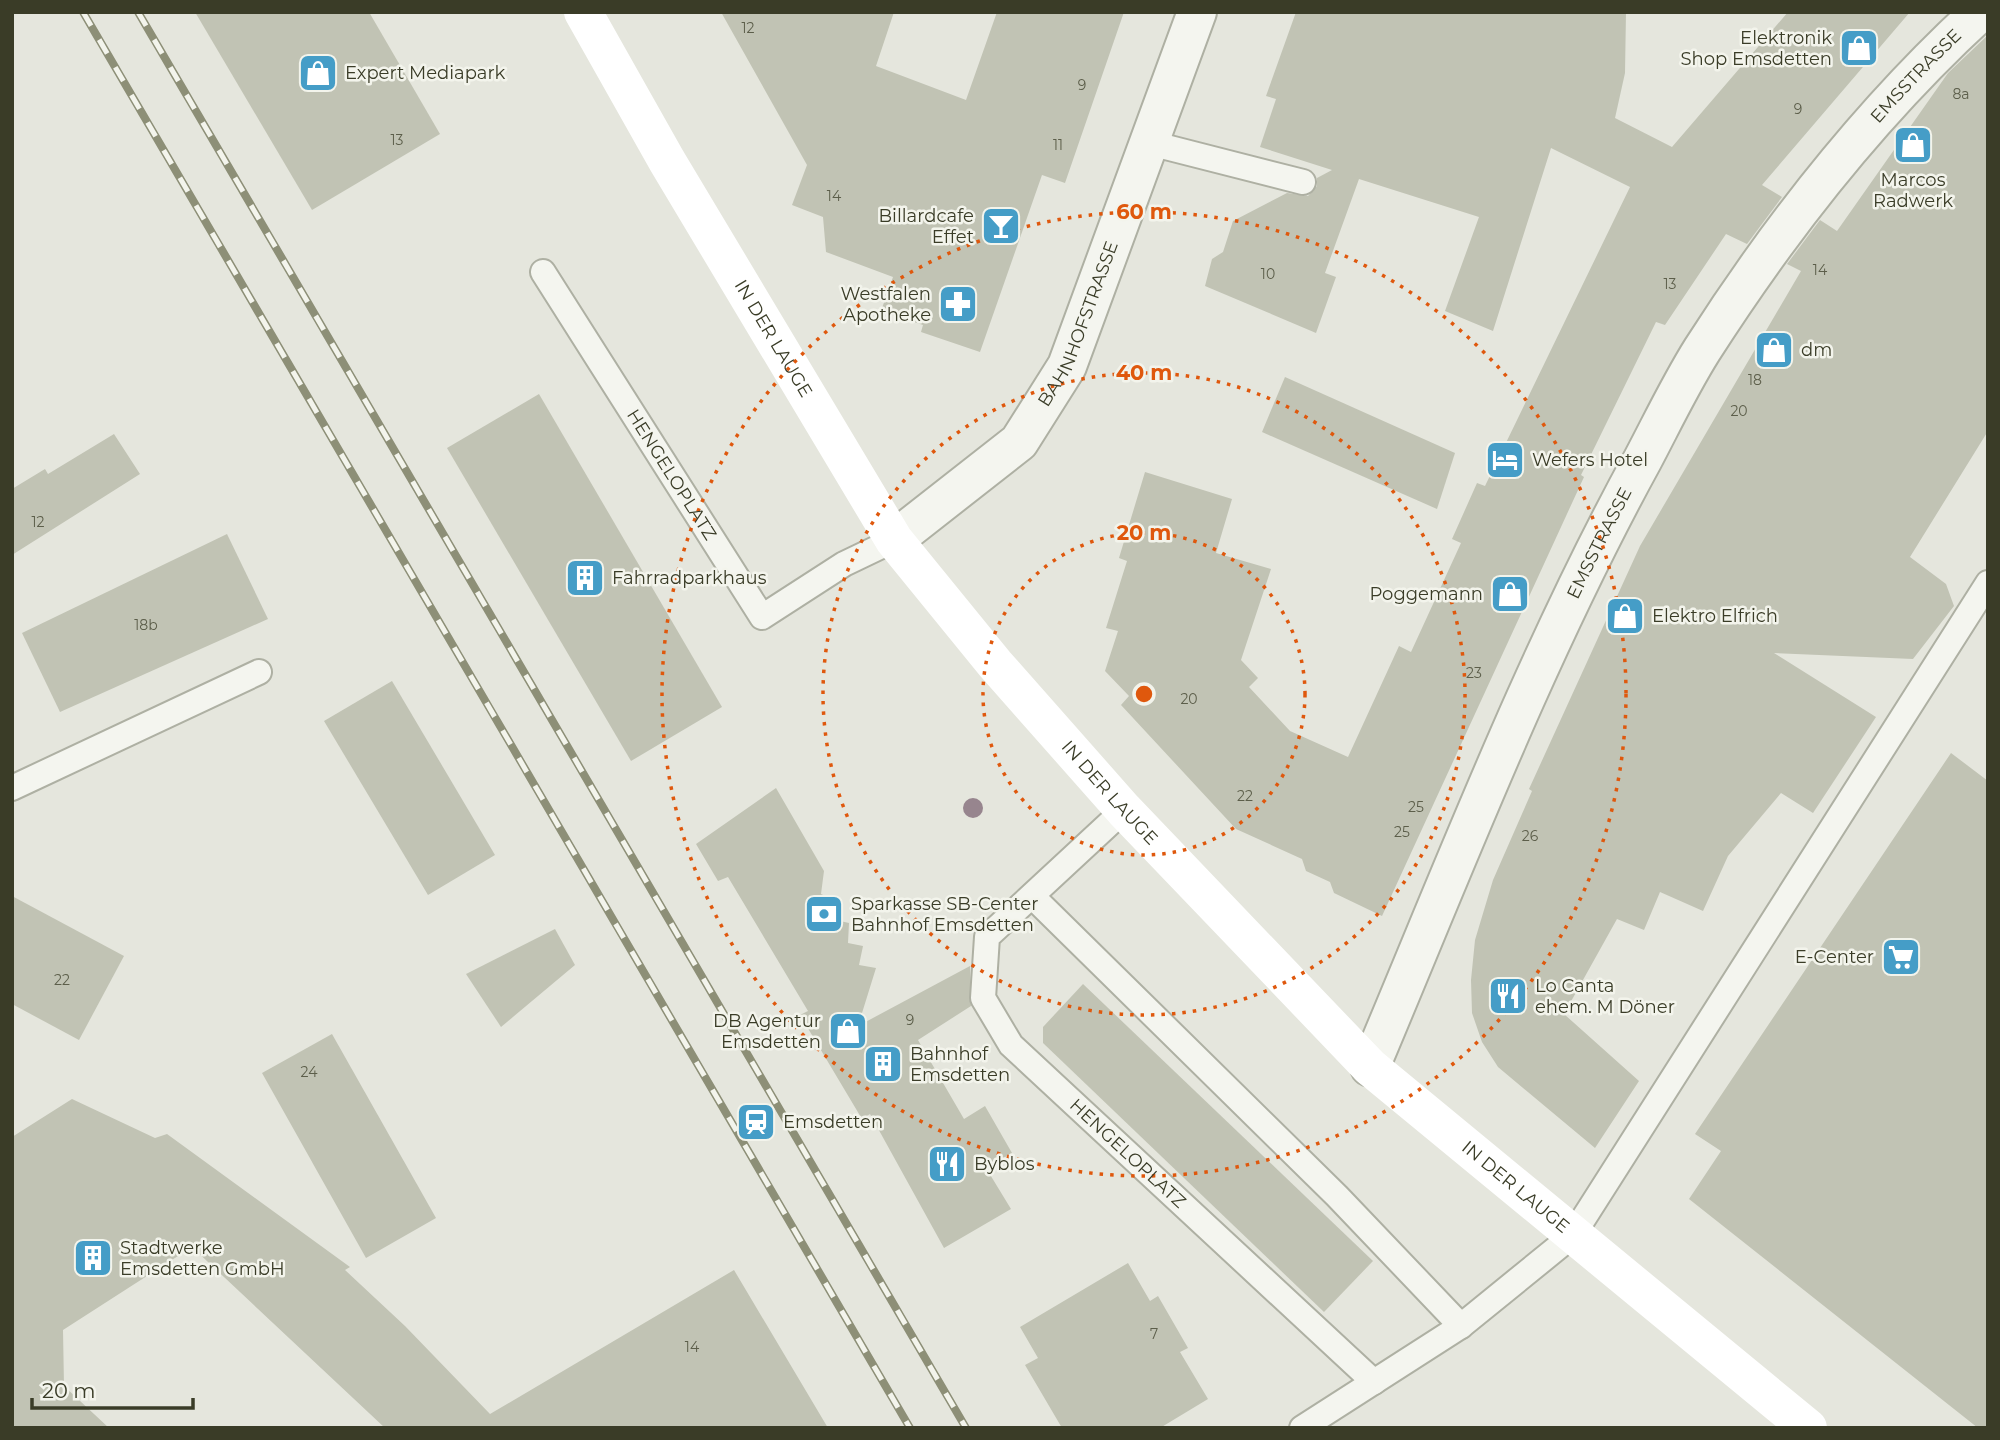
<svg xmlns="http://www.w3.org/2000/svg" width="2000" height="1440" viewBox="0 0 2000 1440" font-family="Montserrat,sans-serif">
	<rect width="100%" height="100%" fill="#e5e6dd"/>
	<g fill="#c1c3b4">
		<path d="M195,12H369L440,134L312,210Z"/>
		<path d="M721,12H894L876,66L966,100L997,12H1124L1065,183L1042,175L980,352L921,332L923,325L881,311L893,277L826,252L823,217L792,205L807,165Z"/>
		<path d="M1296,12H1626L1625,73L1615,118L1672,147L1788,12H1910L1762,185L1782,197L1747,244L1726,234L1665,325L1656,322L1581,475L1584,477L1382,916L1334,893L1330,882L1306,871L1302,859L1236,829L1121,705L1129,696L1105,671L1118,631L1106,628L1127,561L1119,558L1145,472L1232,499L1216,553L1271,569L1241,660L1258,678L1249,687L1290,731L1348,757L1399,646L1411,652L1461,543L1452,539L1477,483L1485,486L1630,187L1551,148L1493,331L1445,311L1479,217L1359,179L1325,273L1336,277L1316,333L1205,286L1212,259L1223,252L1233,221L1287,193L1308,196L1317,186V178L1332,170L1260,147L1276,99L1266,96Z"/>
		<path d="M1988,35V431L1910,557L1946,584L1954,606L1913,659L1774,653L1876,717L1813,813L1781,793L1728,856L1703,911L1660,892L1644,930L1617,919L1564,1014L1639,1081L1595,1148L1498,1067L1482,1042L1472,1013L1471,980L1475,940L1493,880L1532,791L1529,789L1640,546L1801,271L1787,264L1820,220L1837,231L1948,73Z"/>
		<path d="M1285,377L1455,453L1437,509L1262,432Z"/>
		<path d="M539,394L722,707L631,761L447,448Z"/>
		<path d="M114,434L140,474L12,555V489L45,469L48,474Z"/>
		<path d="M227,534L268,619L60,712L22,633Z"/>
		<path d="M392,681L495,855L428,895L324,721Z"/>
		<path d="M1951,753L1988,781V1428H1978L1689,1199L1721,1151L1695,1134Z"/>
		<path d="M776,788L824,871L821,894L836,901L831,919L849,923L848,943L863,946L859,965L876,968L858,1026L970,966L971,1006L918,1040L964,1119L985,1106L1012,1153L986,1168L1011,1209L944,1248L870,1114L862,1119L800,1015L808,1011L728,877L718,881L696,844Z"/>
		<path d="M12,896L124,956L79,1040L12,1004Z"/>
		<path d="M555,929L575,965L501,1027L466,974Z"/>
		<path d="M1083,984L1373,1261L1324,1312L1043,1043V1027Z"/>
		<path d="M332,1034L436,1218L366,1258L262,1073Z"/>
		<path d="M72,1099L155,1138L167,1134L350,1267L345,1270L405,1326L490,1414L734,1270L828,1428H385L192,1247L63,1330L64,1386L109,1428H12V1137Z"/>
		<path d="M1128,1263L1150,1301L1158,1296L1188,1348L1180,1352L1208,1399L1160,1428H1062L1025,1365L1038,1358L1020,1327Z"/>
	</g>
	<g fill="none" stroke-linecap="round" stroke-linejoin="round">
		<g stroke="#aeb0a3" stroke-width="28">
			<g id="lane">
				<path d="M1150,143L1303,182"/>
				<path id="s1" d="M543,272L762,617L844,564L894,540"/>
				<path d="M12,788L259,672"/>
				<path id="s2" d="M1124,810L987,937L983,998L1011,1045L1374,1382"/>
				<path d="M1032,896L1337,1196L1461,1326"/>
				<path d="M1302,1428L1461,1326L1573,1235L1988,583"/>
			</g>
		</g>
		<g stroke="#aeb0a3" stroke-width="42">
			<g id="street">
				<path id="s3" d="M894,540L1019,442L1067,366L1197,12"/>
				<path id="s4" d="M1370,1067C1456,863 1536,654 1643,459C1662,423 1680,385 1702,350C1780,228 1873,110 1980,12"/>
			</g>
		</g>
		<use href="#lane" stroke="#f4f5ef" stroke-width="24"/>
		<use href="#street" stroke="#f4f5ef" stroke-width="38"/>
		<path stroke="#fff" stroke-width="38" id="s5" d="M583,12L667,161L894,540L995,664L1124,810L1370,1067L1808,1428"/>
		<g stroke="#8d8f77" stroke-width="8">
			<g id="rail">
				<path d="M83,12L910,1428"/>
				<path d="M138,12L966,1428"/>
			</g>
		</g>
		<use href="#rail" stroke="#f3f4ec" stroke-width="5" stroke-dasharray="16" stroke-linecap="butt"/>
	</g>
	<circle fill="#97858e" cx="973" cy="808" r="10"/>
	<g fill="none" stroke="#df580d" stroke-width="3.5" stroke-dasharray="3.5 7">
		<circle cx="1144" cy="694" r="161"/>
		<circle cx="1144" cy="694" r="321"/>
		<circle cx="1144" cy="694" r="482"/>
	</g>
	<defs>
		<g id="shop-square" transform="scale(2.0125)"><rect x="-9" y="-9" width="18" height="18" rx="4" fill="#459dc7" stroke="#f3f4ec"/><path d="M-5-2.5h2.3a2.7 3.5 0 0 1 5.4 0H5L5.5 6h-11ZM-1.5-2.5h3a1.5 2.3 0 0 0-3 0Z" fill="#fff"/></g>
		<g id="bar-square" transform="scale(2.0125)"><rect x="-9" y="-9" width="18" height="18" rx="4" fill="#459dc7" stroke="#f3f4ec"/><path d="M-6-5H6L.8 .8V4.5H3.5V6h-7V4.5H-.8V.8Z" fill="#fff"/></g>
		<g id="pharmacy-square" transform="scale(2.0125)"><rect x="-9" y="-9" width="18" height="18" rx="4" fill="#459dc7" stroke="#f3f4ec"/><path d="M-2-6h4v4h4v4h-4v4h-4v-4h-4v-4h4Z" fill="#fff"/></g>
		<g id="hotel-square" transform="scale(2.0125)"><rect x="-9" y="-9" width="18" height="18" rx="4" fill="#459dc7" stroke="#f3f4ec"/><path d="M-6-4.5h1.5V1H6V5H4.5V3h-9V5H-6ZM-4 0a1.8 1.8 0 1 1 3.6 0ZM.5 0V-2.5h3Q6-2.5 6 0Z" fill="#fff"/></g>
		<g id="building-square" transform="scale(2.0125)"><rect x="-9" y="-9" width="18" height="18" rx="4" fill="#459dc7" stroke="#f3f4ec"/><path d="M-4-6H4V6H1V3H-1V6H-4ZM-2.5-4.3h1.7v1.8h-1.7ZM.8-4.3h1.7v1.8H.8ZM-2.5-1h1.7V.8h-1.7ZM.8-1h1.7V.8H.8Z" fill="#fff"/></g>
		<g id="bank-square" transform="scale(2.0125)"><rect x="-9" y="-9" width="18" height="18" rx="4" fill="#459dc7" stroke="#f3f4ec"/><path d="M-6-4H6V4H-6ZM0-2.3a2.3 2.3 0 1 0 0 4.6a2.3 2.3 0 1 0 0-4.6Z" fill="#fff"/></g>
		<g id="supermarket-square" transform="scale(2.0125)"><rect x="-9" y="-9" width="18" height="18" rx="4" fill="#459dc7" stroke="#f3f4ec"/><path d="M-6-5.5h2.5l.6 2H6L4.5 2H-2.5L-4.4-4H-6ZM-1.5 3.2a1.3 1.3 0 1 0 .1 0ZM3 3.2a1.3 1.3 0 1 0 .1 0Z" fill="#fff"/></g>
		<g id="restaurant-square" transform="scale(2.0125)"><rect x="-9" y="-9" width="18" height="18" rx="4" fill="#459dc7" stroke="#f3f4ec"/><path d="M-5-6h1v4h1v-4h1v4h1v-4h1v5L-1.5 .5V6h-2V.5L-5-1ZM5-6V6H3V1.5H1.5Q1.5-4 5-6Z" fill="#fff"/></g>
		<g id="station-square" transform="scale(2.0125)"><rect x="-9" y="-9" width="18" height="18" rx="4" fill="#459dc7" stroke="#f3f4ec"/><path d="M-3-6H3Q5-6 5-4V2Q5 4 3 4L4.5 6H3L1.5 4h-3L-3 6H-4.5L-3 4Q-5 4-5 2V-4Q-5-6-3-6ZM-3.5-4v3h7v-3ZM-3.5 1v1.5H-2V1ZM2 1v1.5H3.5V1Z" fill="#fff"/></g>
	</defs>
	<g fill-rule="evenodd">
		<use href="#shop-square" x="1859" y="48"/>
		<use href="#shop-square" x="318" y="73"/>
		<use href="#shop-square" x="1913" y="145"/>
		<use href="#bar-square" x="1001" y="226"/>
		<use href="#pharmacy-square" x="958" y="304"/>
		<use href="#shop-square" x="1774" y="350"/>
		<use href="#hotel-square" x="1505" y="460"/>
		<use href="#building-square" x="585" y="578"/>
		<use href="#shop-square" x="1510" y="594"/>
		<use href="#shop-square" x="1625" y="616"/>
		<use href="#bank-square" x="824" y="914"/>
		<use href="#supermarket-square" x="1901" y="957"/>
		<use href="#restaurant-square" x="1508" y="996"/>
		<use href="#shop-square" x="848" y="1031"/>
		<use href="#building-square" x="883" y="1064"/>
		<use href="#station-square" x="756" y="1122"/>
		<use href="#restaurant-square" x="947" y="1164"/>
		<use href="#building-square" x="93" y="1258"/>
	</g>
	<g text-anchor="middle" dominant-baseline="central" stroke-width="5" stroke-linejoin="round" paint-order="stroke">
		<g font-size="14" fill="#5c5e4a">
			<text x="748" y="28">12</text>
			<text x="1082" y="85">9</text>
			<text x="1961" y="94">8a</text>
			<text x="1798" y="109">9</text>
			<text x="397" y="140">13</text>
			<text x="1058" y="145">11</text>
			<text x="834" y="196">14</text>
			<text x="1820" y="270">14</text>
			<text x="1268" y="274">10</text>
			<text x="1670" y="284">13</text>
			<text x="1755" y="380">18</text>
			<text x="1739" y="411">20</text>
			<text x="38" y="522">12</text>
			<text x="146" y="625">18b</text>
			<text x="1474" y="673">23</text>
			<text x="1189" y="699">20</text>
			<text x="1245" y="796">22</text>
			<text x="1416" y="807">25</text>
			<text x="1402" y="832">25</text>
			<text x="1530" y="836">26</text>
			<text x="62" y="980">22</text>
			<text x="910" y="1020">9</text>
			<text x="309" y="1072">24</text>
			<text x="1154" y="1334">7</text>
			<text x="692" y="1347">14</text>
		</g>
		<g font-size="18" fill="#3a3c27" stroke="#f3f4ec" text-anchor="start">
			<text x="1832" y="38" text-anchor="end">Elektronik<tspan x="1832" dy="21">Shop Emsdetten</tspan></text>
			<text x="345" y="73">Expert Mediapark</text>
			<text x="1913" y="180" text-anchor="middle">Marcos<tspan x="1913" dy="21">Radwerk</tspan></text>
			<text x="974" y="216" text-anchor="end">Billardcafe<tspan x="974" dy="21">Effet</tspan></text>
			<text x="931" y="294" text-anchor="end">Westfalen<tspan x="931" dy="21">Apotheke</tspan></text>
			<text x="1801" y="350">dm</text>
			<text x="1532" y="460">Wefers Hotel</text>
			<text x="612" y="578">Fahrradparkhaus</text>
			<text x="1483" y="594" text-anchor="end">Poggemann</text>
			<text x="1652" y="616">Elektro Elfrich</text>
			<text x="851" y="904">Sparkasse SB-Center<tspan x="851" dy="21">Bahnhof Emsdetten</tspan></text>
			<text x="1874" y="957" text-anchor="end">E-Center</text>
			<text x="1535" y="986">Lo Canta<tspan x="1535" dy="21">ehem. M Döner</tspan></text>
			<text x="821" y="1021" text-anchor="end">DB Agentur<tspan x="821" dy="21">Emsdetten</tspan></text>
			<text x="910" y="1054">Bahnhof<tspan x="910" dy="21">Emsdetten</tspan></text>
			<text x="783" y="1122">Emsdetten</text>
			<text x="974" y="1164">Byblos</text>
			<text x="120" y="1248">Stadtwerke<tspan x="120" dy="21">Emsdetten GmbH</tspan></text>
		</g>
		<g font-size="18" fill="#3a3c27" stroke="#f3f4ec">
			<text stroke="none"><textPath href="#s4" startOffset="1139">EMSSTRASSE</textPath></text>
			<text stroke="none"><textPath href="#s3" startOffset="292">BAHNHOFSTRASSE</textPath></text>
			<text stroke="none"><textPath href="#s5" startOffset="378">IN DER LAUGE</textPath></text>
			<text stroke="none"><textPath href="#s1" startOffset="240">HENGELOPLATZ</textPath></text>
			<text stroke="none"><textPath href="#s4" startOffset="572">EMSSTRASSE</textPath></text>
			<text stroke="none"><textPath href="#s5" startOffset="945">IN DER LAUGE</textPath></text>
			<text stroke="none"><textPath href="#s2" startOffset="462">HENGELOPLATZ</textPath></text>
			<text stroke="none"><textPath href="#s5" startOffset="1512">IN DER LAUGE</textPath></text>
		</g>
	</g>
	<circle cx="1144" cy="694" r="10" fill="#df580d" stroke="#f3f4ec" stroke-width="3.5"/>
	<g font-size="21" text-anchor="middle" font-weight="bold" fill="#df580d" stroke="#f3f4ec" stroke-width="5" stroke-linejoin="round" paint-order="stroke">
		<text x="1144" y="219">60 m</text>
		<text x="1144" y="380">40 m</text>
		<text x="1144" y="540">20 m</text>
	</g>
	<rect width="2000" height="1440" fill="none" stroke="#3a3c27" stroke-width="28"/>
	<path d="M32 1398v10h161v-10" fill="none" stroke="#3a3c27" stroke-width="3.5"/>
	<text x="42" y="1398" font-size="21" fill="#3a3c27" stroke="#f3f4ec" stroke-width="5" paint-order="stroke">20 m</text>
</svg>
